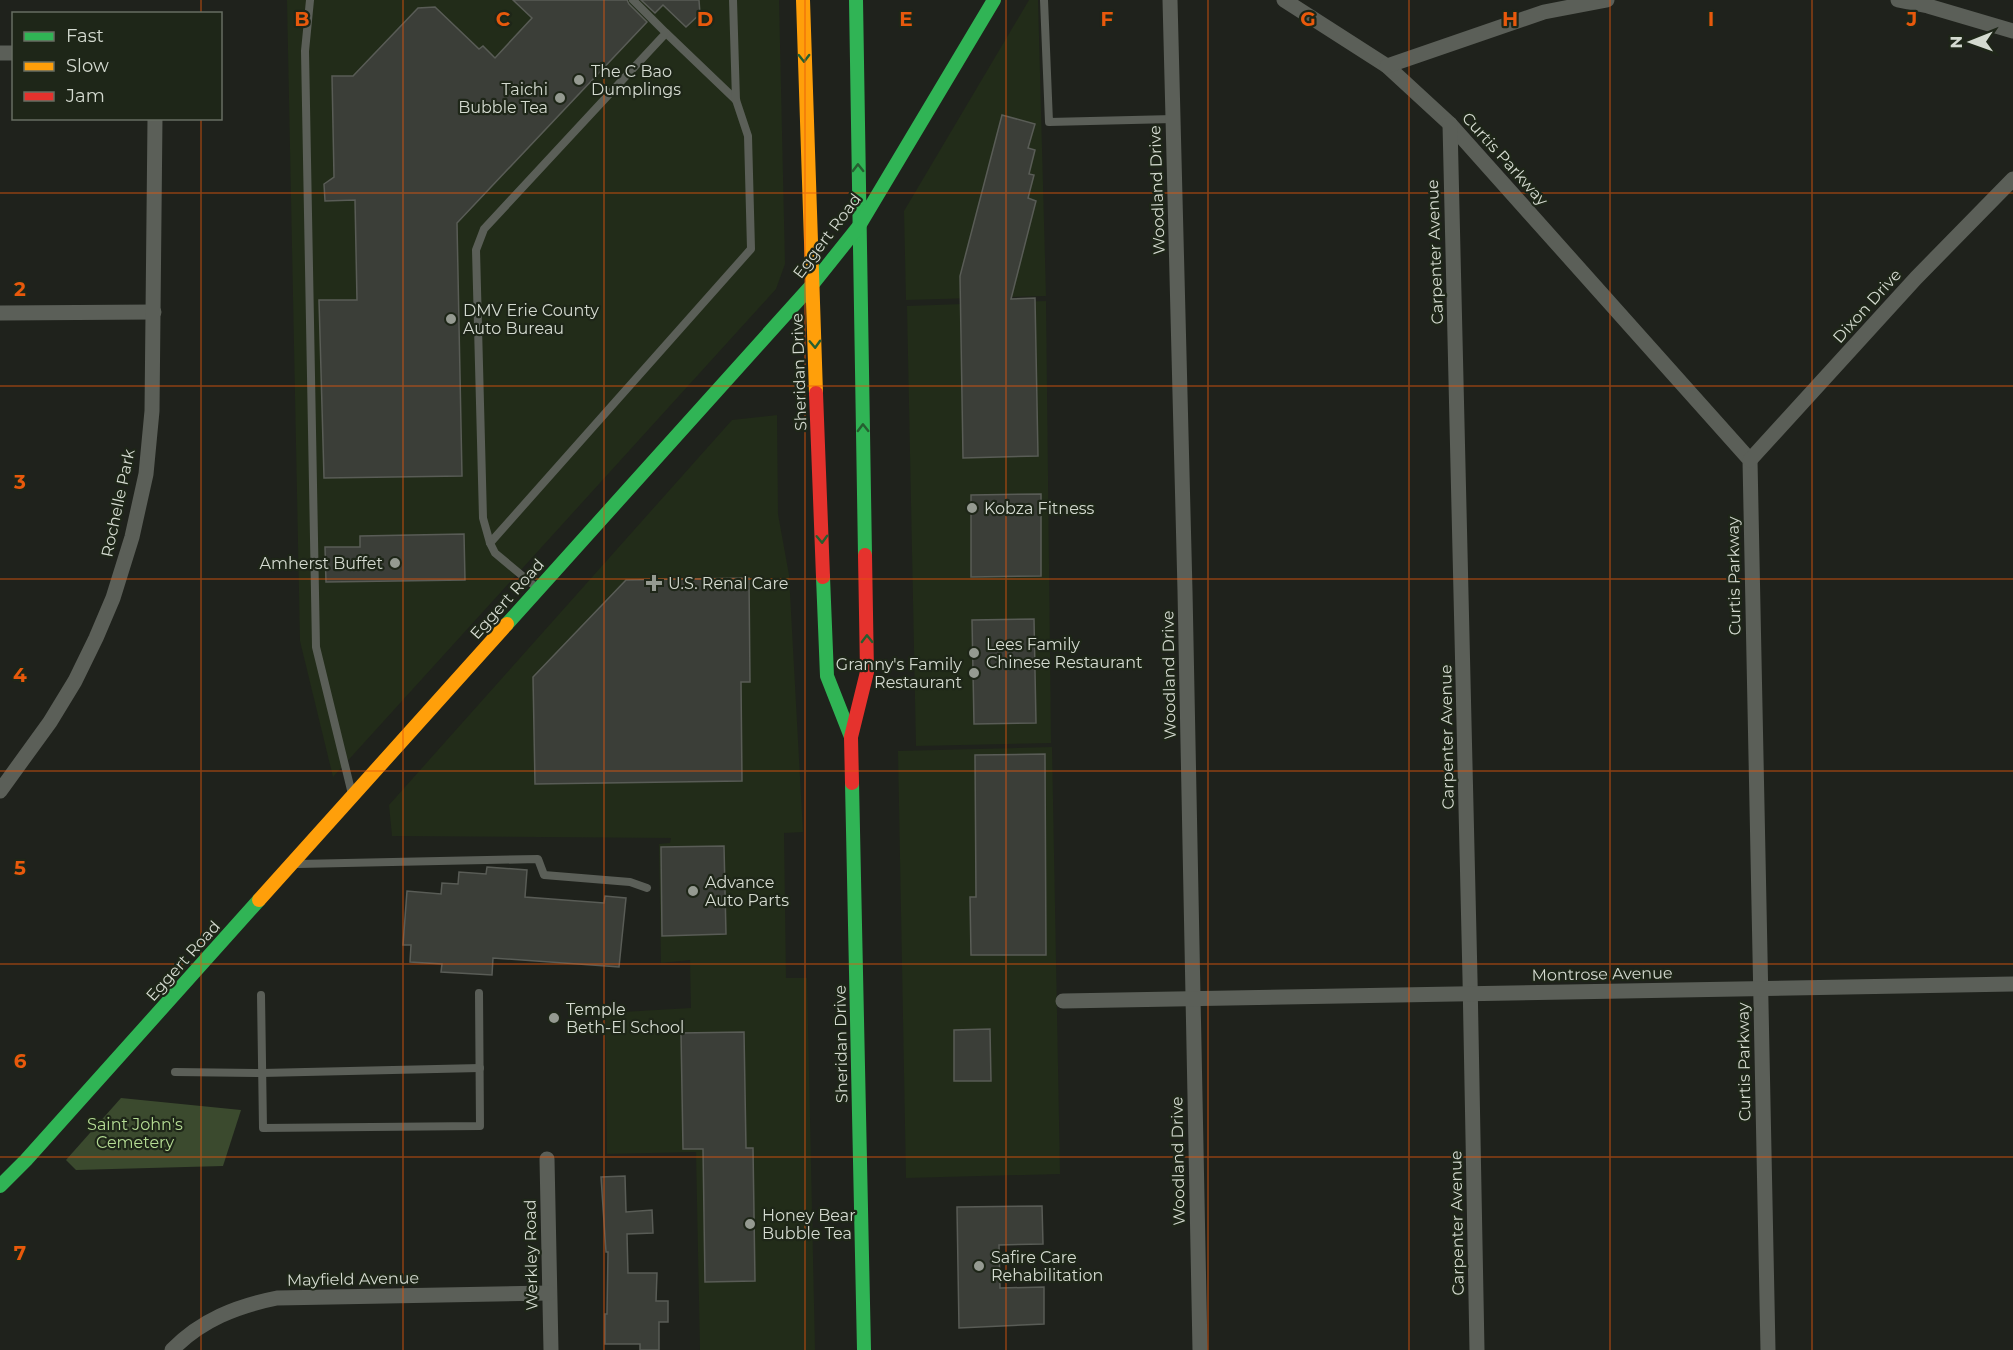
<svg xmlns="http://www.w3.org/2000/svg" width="2013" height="1350" viewBox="0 0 2013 1350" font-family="Montserrat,sans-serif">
	<rect width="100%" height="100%" fill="#1f221c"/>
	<g fill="#222c19">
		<path d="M287,0H779L785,264L776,289L333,777L300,641Z"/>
		<path d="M1029,0H1038L1046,296L906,300L904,211Z"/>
		<path d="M1046,301L1051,743L916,746L907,306Z"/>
		<path d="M777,415L778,514L789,575L803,832L784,833L786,978H807L815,1350H700L696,1152L607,1154L605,1013L691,1008L690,960L661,963L659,844L670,843L671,838L392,836L389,805L732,420Z"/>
		<path d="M1052,747L1060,1174L906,1178L898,751Z"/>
	</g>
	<path fill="#3b4a2e" d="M121,1098L241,1110L223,1166L76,1170L66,1160Z"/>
	<g fill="#3b3e38" stroke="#595c56" stroke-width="1.5">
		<path d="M513,0H627L629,4L647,22L457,223L462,476L324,478L319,300H357L355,200L325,201L324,184L334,177L332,76H353L418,8L435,7L479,49L483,46L495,58L532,18Z"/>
		<path d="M641,0H699L700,14L686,27L663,5L655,13Z"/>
		<path d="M1002,115L1035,124L1028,148L1035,150L1029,174L1034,175L1028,198L1036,201L1011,299L1035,298L1038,456L963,458L960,276Z"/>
		<path d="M1041,494V576L971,577V495Z"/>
		<path d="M464,534L465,580L326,582L325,547H360V536Z"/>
		<path d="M749,578L750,682H741L742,781L535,784L533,677L626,580Z"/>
		<path d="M1034,619L1036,723L974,724L972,620Z"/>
		<path d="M1045,754L1046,955H971L970,897H976L975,755Z"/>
		<path d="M724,846L726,934L662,936L661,847Z"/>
		<path d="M487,867L527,870L525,897L604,903L605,896L626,898L619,967L493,958L492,975L441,972L442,964L410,962L411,945H403L407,891L441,894L442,883L458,884L459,872L486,874Z"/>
		<path d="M990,1029L991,1081H954V1030Z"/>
		<path d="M744,1032L746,1148H753L755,1281L705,1282L703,1149H683L681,1033Z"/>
		<path d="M625,1176L626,1212L652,1210L653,1233L627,1234L628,1273H657L656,1301H668V1322H659V1350H640V1344H605V1314H607L608,1252H606L601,1177Z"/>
		<path d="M1042,1206L1043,1244L999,1245L1000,1288L1044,1287V1324L959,1328L957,1207Z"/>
	</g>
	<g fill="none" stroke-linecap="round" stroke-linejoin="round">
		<g stroke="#5b5f58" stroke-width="8">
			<path d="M310,0L305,51L316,647L352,794"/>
			<path d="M1044,0L1049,122L1173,119"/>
			<path d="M666,33L736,100"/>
			<path d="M490,543L751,249L748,136L736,100L733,0"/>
			<path d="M537,588L495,553L490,543L483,518L476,250L484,229L666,33L633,0"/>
			<path d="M298,864L538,859L544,875L630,882L647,888"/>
			<path d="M261,995L263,1128L480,1126L479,993"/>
			<path d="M175,1072L262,1073L480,1068"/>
		</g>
		<g stroke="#5b5f58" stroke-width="15">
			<path d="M1170,0L1185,591L1200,1350"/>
			<path d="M1284,0L1387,66L1450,124L1750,460L1768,1350"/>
			<path d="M1898,0L1928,6L2013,31"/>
			<path d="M0,53H14"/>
			<path d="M1387,66L1544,12L1607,0"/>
			<path d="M1450,124L1470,978L1477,1350"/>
			<path d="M0,313L154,312"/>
			<path d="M1750,460L1916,278L2013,179"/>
			<path d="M0,791L50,722L75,681L96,638L113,598L132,537L146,474L152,411L155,118"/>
			<path d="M1063,1001L2013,984"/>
			<path d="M547,1159L551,1350"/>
			<path d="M172,1350C201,1320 237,1306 277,1298L549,1293"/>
		</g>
		<g stroke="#30b455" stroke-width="14">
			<path d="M856,0L865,555"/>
			<path d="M823,577L827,676L851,737"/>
			<path d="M507,624L812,285L859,226L994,0"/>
			<path d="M852,783L864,1350"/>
			<path d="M0,1186L26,1160L259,900"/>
		</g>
		<g stroke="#ff9f0a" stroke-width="14">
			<path d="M803,0L816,393"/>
			<path d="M259,900L507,624"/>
		</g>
		<g stroke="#e5322d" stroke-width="14">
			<path d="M816,393L823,577"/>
			<path d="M852,783L851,737L867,672L865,555"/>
		</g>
	</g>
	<defs><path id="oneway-chevron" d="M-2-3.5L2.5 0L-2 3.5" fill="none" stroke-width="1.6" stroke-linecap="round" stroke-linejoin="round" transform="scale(1.5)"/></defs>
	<g stroke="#255f30">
		<use href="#oneway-chevron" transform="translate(804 58) rotate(89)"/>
		<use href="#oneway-chevron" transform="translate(858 168) rotate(-91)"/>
		<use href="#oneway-chevron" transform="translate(815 344) rotate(88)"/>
		<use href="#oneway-chevron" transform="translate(863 428) rotate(-91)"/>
		<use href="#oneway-chevron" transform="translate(822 539) rotate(88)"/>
		<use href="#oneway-chevron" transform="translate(867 639) rotate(-91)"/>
	</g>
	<path fill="none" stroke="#e8590c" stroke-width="1.5" stroke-opacity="0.55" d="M201,0V14M403,0V1350M604,0V1350M805,0V1350M1006,0V1350M1208,0V1350M1409,0V1350M1610,0V1350M1812,0V1350M201,118V1350M0,193H2013M0,386H2013M0,579H2013M0,771H2013M0,964H2013M0,1157H2013"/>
	<g fill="#959a91" stroke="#1e2618" stroke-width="2">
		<circle cx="579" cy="80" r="6"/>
		<circle cx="560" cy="98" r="6"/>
		<circle cx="451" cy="319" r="6"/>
		<circle cx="972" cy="508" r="6"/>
		<circle cx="395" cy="563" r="6"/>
		<path d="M651 574h6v6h6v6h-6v6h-6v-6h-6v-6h6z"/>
		<circle cx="974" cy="653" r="6"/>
		<circle cx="974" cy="673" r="6"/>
		<circle cx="693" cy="891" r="6"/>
		<circle cx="554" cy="1018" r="6"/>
		<circle cx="750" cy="1224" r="6"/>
		<circle cx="979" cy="1266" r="6"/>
	</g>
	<g text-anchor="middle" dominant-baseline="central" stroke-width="4.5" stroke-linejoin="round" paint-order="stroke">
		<g font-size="16" fill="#d4dad0" stroke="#1e2618" text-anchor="start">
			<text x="591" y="71">The C Bao<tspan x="591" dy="18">Dumplings</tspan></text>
			<text x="548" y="89" text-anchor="end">Taichi<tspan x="548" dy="18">Bubble Tea</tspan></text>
			<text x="463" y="310">DMV Erie County<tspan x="463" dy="18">Auto Bureau</tspan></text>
			<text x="984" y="508">Kobza Fitness</text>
			<text x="383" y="563" text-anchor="end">Amherst Buffet</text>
			<text x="668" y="583">U.S. Renal Care</text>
			<text x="986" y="644">Lees Family<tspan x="986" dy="18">Chinese Restaurant</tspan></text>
			<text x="962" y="664" text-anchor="end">Granny's Family<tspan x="962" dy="18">Restaurant</tspan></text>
			<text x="705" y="882">Advance<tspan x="705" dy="18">Auto Parts</tspan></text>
			<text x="566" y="1009">Temple<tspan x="566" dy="18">Beth-El School</tspan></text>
			<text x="762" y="1215">Honey Bear<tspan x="762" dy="18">Bubble Tea</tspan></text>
			<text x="991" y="1257">Safire Care<tspan x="991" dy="18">Rehabilitation</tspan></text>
		</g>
		<g font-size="16" fill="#d4dad0" stroke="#1e2618">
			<text transform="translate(1505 159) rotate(48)">Curtis Parkway</text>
			<text transform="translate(1157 190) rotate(-92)">Woodland Drive</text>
			<text transform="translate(827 236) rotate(-53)">Eggert Road</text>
			<text transform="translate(1435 252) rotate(-92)">Carpenter Avenue</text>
			<text transform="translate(1867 306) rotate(-48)">Dixon Drive</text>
			<text transform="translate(799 372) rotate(-92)">Sheridan Drive</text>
			<text transform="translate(118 503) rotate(-78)">Rochelle Park</text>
			<text transform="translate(1734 576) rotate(-91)">Curtis Parkway</text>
			<text transform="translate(507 599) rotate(-48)">Eggert Road</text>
			<text transform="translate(1169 675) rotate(-91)">Woodland Drive</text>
			<text transform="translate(1447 737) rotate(-91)">Carpenter Avenue</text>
			<text transform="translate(183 961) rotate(-48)">Eggert Road</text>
			<text transform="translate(1602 974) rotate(-1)">Montrose Avenue</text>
			<text transform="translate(841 1044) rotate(-91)">Sheridan Drive</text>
			<text transform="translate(1744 1062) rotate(-91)">Curtis Parkway</text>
			<text transform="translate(1178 1161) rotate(-91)">Woodland Drive</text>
			<text transform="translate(1457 1223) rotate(-91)">Carpenter Avenue</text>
			<text transform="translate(531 1255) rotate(-91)">Werkley Road</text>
			<text transform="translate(353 1279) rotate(-1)">Mayfield Avenue</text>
		</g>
		<g font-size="16" fill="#b5dc94" stroke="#1e2618">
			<text x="135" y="1124">Saint John's<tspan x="135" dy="18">Cemetery</tspan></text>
		</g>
	</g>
	<g font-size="20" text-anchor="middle" font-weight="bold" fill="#e8590c" stroke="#1e2618" stroke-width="4.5" stroke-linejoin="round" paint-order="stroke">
		<text x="302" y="26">B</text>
		<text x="503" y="26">C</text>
		<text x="705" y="26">D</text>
		<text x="906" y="26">E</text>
		<text x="1107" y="26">F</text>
		<text x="1308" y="26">G</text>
		<text x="1510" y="26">H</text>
		<text x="1711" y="26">I</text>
		<text x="1912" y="26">J</text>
		<text x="20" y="296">2</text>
		<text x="20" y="489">3</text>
		<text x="20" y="682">4</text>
		<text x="20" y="875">5</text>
		<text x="20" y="1068">6</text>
		<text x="20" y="1260">7</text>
	</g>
	<rect x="12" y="12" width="210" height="108" fill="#1e2618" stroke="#676e62" stroke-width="1.5"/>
	<rect x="24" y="32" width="30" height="9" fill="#30b455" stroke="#676e62" stroke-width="1.5"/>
	<text x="66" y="42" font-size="18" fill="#d4dad0">Fast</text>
	<rect x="24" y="62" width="30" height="9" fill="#ff9f0a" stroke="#676e62" stroke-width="1.5"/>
	<text x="66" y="72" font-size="18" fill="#d4dad0">Slow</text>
	<rect x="24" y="92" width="30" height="9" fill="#e5322d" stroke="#676e62" stroke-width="1.5"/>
	<text x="66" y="102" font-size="18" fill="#d4dad0">Jam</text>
	<g transform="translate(1971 42) rotate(269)" stroke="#1e2618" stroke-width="4.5" paint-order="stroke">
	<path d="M0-4.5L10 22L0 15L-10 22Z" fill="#d4dad0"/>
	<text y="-9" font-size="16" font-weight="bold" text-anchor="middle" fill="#d4dad0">N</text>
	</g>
</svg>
